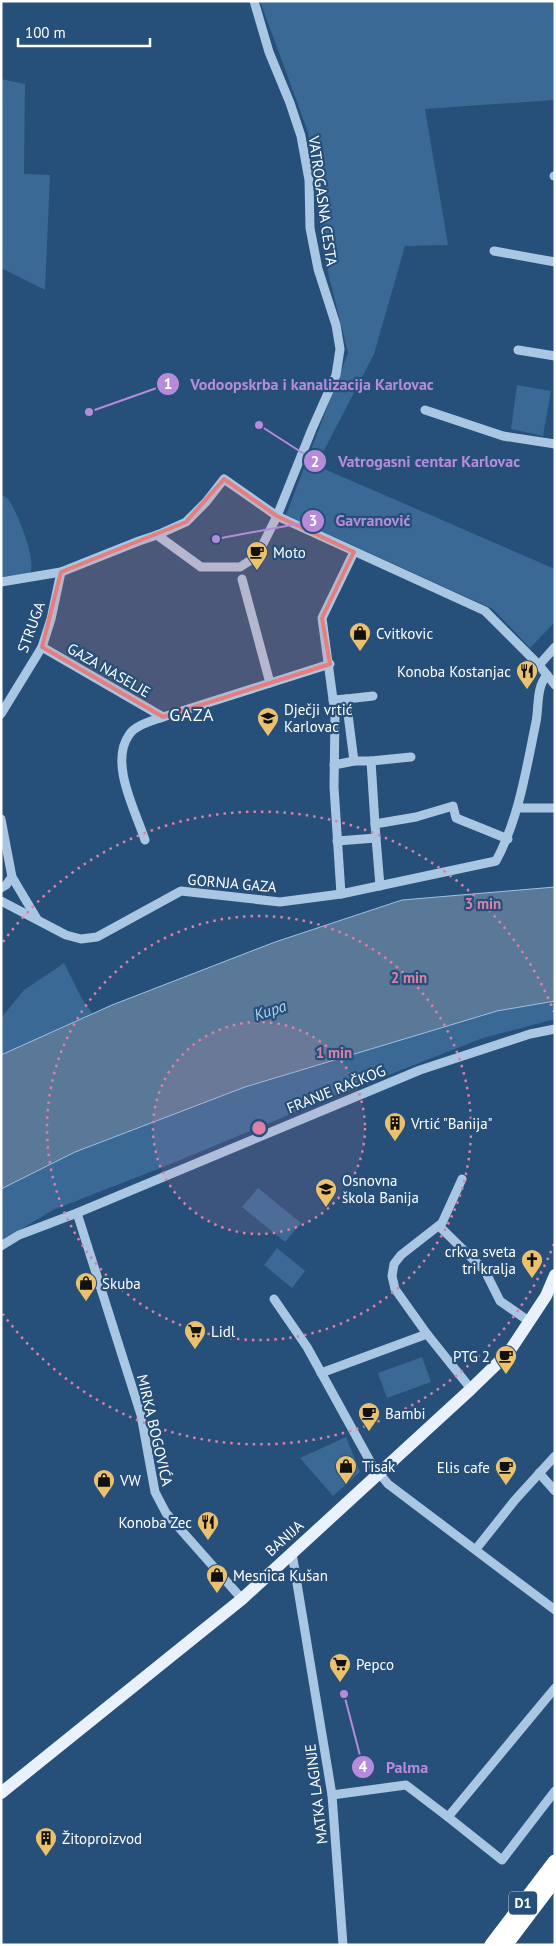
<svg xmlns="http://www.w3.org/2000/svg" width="556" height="1946" viewBox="0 0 556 1946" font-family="'PT Sans',sans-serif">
	<rect width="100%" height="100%" fill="#264f79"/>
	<g fill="#3a6996">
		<path d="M260,1H555V100L425,109L448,245L405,246L374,354L317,464L322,468L555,569V622L530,648L493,609L286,515L348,353L324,256L308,132Z"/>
		<path d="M1,79L25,84L24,174L50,175L45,290L1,268Z"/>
		<path d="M517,385L551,391L543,436L511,429Z"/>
		<path d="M1,494C3,496 6,497 8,499C16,509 39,564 29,574L1,577Z"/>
		<path d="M64,963L82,999L93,1014L1,1055V1018L24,990Z"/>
		<path d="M555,1001V1019L483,1038L327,1099L168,1165L53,1210L1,1241V1189L75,1152L245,1087L497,1011Z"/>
		<path d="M258,1188L301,1223L285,1242L242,1207Z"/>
		<path d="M277,1248L305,1271L292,1288L264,1265Z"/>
		<path d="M422,1357L431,1382L387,1398L378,1373Z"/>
		<path d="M346,1437L360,1472L333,1496L300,1458Z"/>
	</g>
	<path fill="#5a7897" stroke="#9dc2e4" d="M555,887V1001L497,1011L245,1087L75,1152L1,1189V1055L112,1005L275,942L402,900Z"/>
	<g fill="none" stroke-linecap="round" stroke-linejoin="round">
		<g stroke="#a9c6e3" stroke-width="9">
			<path d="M554,176H555"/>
			<path d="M494,251L555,262"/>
			<path d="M518,350L555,356"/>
			<path d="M425,410L503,436L555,444"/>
			<path d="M157,535L201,567H240L251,560L262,546L277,516L312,429L336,375L340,349L336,325L318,269L310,228L309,180L301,136L290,103L269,52L254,1"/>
			<path d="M242,579L270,683"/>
			<path d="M1,582L61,572L139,541L157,535L186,522L206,502L224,479L277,516L485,611L539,665L555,685"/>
			<path d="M42,647L163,717"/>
			<path d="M539,665L555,647"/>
			<path d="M346,699L373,696"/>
			<path d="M333,700L346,699L354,761"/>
			<path d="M1,714L42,647L51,619L61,572"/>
			<path d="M371,761L411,757"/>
			<path d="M334,765L354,761H371L375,824"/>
			<path d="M518,808H555"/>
			<path d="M1,819L12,877L37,919"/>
			<path d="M376,838L380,886"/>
			<path d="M145,840C136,812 109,763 129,735C135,725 152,721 163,717L330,664"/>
			<path d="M337,841L376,838L375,824L416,817L453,806L456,818L508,839"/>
			<path d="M1,888L6,885L12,877"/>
			<path d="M341,894L334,787L335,714L322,618L354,552"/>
			<path d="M1,901L66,935L81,939L97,937L181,891L280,902L341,894L496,861C519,818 526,770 536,722C539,707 536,687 547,675"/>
			<path d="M462,1179L442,1223L401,1255L394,1264L392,1276L395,1289L427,1334L471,1389"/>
			<path d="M77,1213L141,1415L155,1492L166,1513L242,1599"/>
			<path d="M439,1226L485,1271L500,1301L530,1322"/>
			<path d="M1,1246L19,1235L77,1213L420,1070L530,1034L555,1029"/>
			<path d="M274,1299L307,1347L371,1463L388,1484L555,1610"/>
			<path d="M321,1373L427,1334"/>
			<path d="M539,1473L555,1491"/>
			<path d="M476,1549L515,1500L555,1456"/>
			<path d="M292,1553L332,1795L343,1945"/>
			<path d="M332,1795L406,1785L448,1817L555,1688"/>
			<path d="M448,1817L502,1860L555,1791"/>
		</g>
		<path stroke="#e8f1fc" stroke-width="12" d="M1,1793L242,1599L471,1389L509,1352L546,1296L555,1275"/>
		<g stroke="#fff" stroke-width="15">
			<path d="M492,1945L555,1862"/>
			<path d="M505,1945L555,1879"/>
		</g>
	</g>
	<path fill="#e67e7e" fill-opacity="0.2" stroke="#e67e7e" stroke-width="4" stroke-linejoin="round" d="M224,479L277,516L354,552L322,618L330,664L163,717L42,647L61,572L186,522Z"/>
	<circle cx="259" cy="1128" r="106" fill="#dd80a5" fill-opacity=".12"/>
	<g fill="none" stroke="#dd80a5" stroke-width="2.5" stroke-dasharray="2.5 5">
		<circle cx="259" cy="1128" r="106"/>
		<circle cx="259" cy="1128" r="212"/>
		<path d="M554 1244A317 317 0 0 1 3 1314M3 942A317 317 0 0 1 554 1012"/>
	</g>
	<defs>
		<g id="cafe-pin" transform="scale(1.125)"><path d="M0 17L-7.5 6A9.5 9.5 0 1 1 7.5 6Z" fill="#ebc16e" stroke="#264f79"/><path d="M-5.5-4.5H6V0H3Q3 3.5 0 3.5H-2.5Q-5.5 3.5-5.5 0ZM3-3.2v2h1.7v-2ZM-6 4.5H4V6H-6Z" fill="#111"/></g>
		<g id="shop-pin" transform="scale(1.125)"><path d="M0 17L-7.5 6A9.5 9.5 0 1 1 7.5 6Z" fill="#ebc16e" stroke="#264f79"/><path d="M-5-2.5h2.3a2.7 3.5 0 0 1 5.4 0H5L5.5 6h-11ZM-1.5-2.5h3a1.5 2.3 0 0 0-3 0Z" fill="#111"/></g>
		<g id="restaurant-pin" transform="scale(1.125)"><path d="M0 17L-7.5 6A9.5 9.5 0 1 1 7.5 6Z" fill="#ebc16e" stroke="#264f79"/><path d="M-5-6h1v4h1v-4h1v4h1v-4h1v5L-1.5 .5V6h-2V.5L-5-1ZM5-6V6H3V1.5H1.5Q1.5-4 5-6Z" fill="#111"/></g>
		<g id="school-pin" transform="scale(1.125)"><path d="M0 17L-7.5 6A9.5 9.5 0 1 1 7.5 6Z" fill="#ebc16e" stroke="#264f79"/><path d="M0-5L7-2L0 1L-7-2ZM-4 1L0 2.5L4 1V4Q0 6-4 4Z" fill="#111"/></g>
		<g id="building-pin" transform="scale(1.125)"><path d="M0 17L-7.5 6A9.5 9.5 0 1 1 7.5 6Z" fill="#ebc16e" stroke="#264f79"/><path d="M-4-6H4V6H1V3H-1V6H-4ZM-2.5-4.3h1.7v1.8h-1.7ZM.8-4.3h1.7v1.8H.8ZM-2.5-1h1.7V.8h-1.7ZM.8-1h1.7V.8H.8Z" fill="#111"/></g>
		<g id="church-pin" transform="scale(1.125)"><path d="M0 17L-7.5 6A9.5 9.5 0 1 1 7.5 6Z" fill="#ebc16e" stroke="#264f79"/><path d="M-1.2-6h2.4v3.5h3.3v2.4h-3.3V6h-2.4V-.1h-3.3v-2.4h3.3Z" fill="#111"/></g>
		<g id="supermarket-pin" transform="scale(1.125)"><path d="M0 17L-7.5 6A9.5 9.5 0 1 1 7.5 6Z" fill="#ebc16e" stroke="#264f79"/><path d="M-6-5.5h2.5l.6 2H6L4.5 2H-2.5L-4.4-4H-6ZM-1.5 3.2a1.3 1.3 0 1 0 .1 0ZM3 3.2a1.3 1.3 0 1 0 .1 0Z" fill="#111"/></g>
	</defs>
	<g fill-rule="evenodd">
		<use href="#cafe-pin" x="257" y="552"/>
		<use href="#shop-pin" x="360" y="633"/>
		<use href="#restaurant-pin" x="527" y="671"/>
		<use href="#school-pin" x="268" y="718"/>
		<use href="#building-pin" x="395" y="1123"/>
		<use href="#school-pin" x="326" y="1189"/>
		<use href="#church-pin" x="532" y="1260"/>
		<use href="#shop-pin" x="86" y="1283"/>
		<use href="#supermarket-pin" x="195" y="1331"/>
		<use href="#cafe-pin" x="506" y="1356"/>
		<use href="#cafe-pin" x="369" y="1413"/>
		<use href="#shop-pin" x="346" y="1466"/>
		<use href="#cafe-pin" x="506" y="1467"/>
		<use href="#shop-pin" x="104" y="1480"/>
		<use href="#restaurant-pin" x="208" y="1522"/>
		<use href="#shop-pin" x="217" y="1575"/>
		<use href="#supermarket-pin" x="340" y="1664"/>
		<use href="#building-pin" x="46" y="1838"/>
	</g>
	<g text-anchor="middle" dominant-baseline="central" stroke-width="4.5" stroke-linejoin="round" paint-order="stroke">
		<rect fill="#264f79" stroke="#becad7" stroke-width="1" x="509" y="1891.5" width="28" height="23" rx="4"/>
		<g font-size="14" font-weight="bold" fill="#fff">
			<text x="523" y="1903">D1</text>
		</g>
		<g font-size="15" fill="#fff" stroke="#264f79">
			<text transform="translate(323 201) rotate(82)">VATROGASNA CESTA</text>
			<text transform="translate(31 627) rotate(-70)">STRUGA</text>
			<text transform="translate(109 670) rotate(30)">GAZA NASELJE</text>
			<text transform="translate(232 883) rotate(5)">GORNJA GAZA</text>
			<text transform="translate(336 1089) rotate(-22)">FRANJE RAČKOG</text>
			<text transform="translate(155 1430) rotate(77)">MIRKA BOGOVIĆA</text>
			<text transform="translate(284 1538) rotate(-42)">BANIJA</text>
			<text transform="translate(316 1794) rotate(-97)">MATKA LAGINJE</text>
		</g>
		<g font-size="15" fill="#fff" stroke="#264f79" text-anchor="start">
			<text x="273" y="552">Moto</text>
			<text x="376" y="633">Cvitkovic</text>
			<text x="511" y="671" text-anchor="end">Konoba Kostanjac</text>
			<text x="284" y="709">Dječji vrtić<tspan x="284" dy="17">Karlovac</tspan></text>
			<text x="411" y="1123">Vrtić "Banija"</text>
			<text x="342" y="1180">Osnovna<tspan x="342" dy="17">škola Banija</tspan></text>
			<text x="516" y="1251" text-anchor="end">crkva sveta<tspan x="516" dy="17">tri kralja</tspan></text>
			<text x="102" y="1283">Skuba</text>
			<text x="211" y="1331">Lidl</text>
			<text x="490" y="1356" text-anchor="end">PTG 2</text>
			<text x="385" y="1413">Bambi</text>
			<text x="362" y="1466">Tisak</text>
			<text x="490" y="1467" text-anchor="end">Elis cafe</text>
			<text x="120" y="1480">VW</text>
			<text x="192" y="1522" text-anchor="end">Konoba Zec</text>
			<text x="233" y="1575">Mesnica Kušan</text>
			<text x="356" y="1664">Pepco</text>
			<text x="62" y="1838">Žitoproizvod</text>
		</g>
		<g font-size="16" font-style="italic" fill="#b4d0eb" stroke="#264f79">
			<text transform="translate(270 1010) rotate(-18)">Kupa</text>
		</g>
		<g font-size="18" letter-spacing="1" fill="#fff" stroke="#264f79">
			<text x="192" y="714">GAZA</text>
		</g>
	</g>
	<circle cx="259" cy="1128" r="8" fill="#dd80a5" stroke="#264f79" stroke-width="2.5"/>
	<g font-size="15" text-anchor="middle" font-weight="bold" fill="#dd80a5" stroke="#264f79" stroke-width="4.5" stroke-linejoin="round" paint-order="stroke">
		<text x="483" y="909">3 min</text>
		<text x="409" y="983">2 min</text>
		<text x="334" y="1058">1 min</text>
	</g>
	<path fill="none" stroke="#b68bdc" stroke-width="2" d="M89 412L168 384M259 425L315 461M216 539L313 521M344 1694L363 1767"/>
	<g fill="#b68bdc" stroke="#264f79" stroke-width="2">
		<circle cx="89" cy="412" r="5"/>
		<circle cx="259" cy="425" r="5"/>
		<circle cx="216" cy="539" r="5"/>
		<circle cx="344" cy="1694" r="5"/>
		<circle cx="168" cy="384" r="12"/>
		<circle cx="315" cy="461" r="12"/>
		<circle cx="313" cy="521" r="12"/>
		<circle cx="363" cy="1767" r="12"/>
	</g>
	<g font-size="15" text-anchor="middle" font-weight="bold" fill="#fff">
		<text x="168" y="389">1</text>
		<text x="315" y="467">2</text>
		<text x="313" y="526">3</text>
		<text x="363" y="1772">4</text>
	</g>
	<g font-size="16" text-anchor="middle" font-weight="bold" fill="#b68bdc" stroke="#264f79" stroke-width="4.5" stroke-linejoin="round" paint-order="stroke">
		<text x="312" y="390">Vodoopskrba i kanalizacija Karlovac</text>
		<text x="429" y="467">Vatrogasni centar Karlovac</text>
		<text x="373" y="526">Gavranović</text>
		<text x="407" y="1773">Palma</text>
	</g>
	<rect width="556" height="1946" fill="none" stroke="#ffffff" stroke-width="5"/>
	<path d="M18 38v8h132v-8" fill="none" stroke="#ffffff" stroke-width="2.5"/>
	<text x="25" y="38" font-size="15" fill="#ffffff" stroke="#264f79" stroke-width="4" paint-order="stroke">100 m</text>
</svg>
